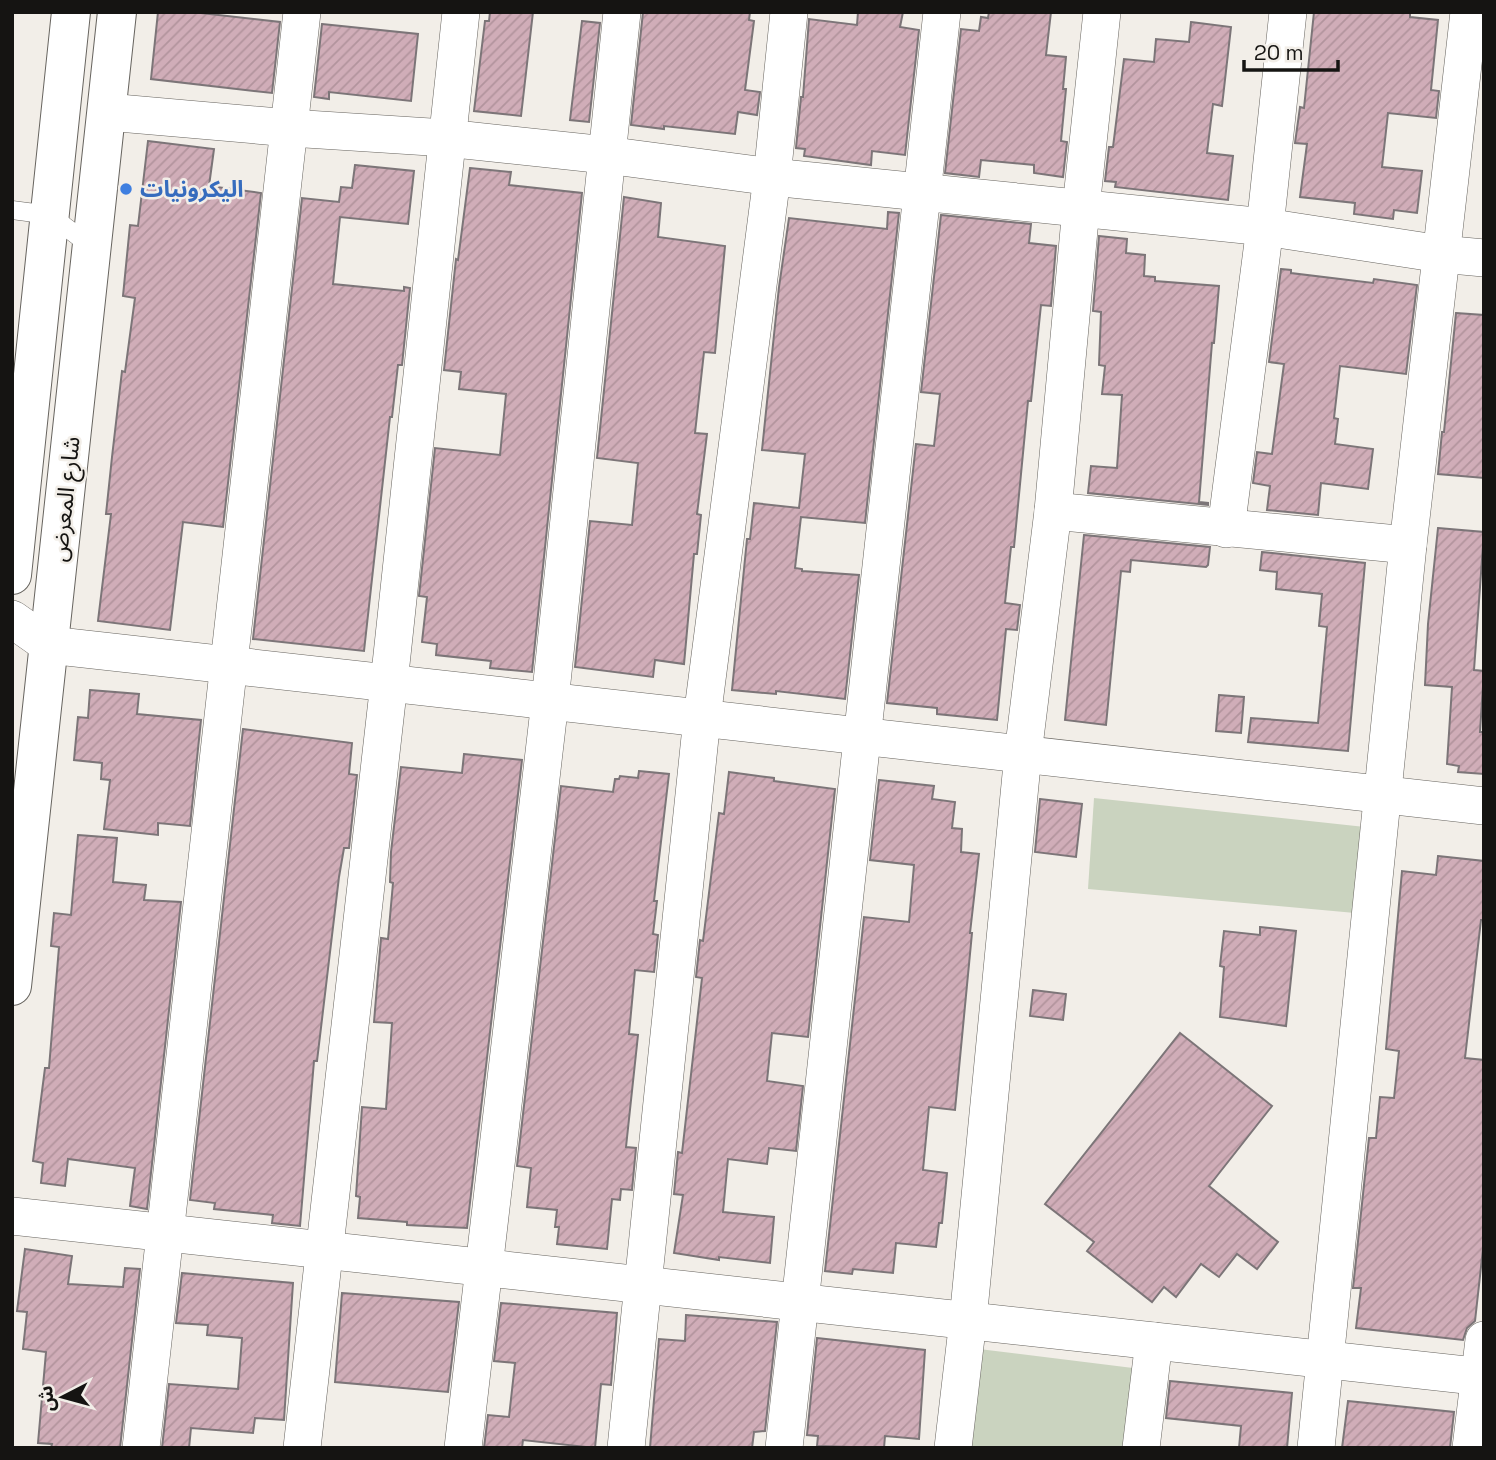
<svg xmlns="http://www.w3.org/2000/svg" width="1496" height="1460" viewBox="0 0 1496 1460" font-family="'Space Grotesk','Noto Sans Arabic',sans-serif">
	<defs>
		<pattern id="building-hatch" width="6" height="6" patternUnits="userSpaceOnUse" patternTransform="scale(1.75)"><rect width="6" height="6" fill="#d0adb8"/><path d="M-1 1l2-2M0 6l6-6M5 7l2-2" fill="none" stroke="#b2949d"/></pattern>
	</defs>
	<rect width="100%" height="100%" fill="#f2eee8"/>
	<g fill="#cad3bf">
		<path d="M1094,798L1365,827L1355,913L1088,889Z"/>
		<path d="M979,1349L1141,1369L1132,1448H967Z"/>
	</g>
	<g fill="url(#building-hatch)" stroke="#7c7578" stroke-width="2">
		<path d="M158,12H192L280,22L272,93L151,79Z"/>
		<path d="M490,12H533L521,116L474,111L485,21H489Z"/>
		<path d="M643,12H750L749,20L754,21L745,90L760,92L757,115L738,112L735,134L664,126V129L631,125Z"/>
		<path d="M858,12H903L900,27L919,30L905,155L872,151L871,165L804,156L805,149L796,148L801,97H803L809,19L857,25Z"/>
		<path d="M989,12H1051L1046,55L1066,57L1063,89H1066L1061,141L1067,142L1063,177L1034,173V165L981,160L979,177L945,173L961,29L979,31L981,17L988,18Z"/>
		<path d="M1314,12H1410V17L1438,20L1431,90L1439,91L1436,118L1388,113L1382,167L1422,171L1417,213L1394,210L1393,219L1354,214L1355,203L1300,197L1307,144L1295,143L1300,107L1304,108Z"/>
		<path d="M582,21L600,23L589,122L570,120Z"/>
		<path d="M1191,22L1231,27L1222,106L1213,104L1207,153L1233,156L1228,200L1115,187L1116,182L1105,181L1109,147H1113L1124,59L1154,62L1156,39L1189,42Z"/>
		<path d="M322,24L418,34L411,101L329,92V99L314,97Z"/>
		<path d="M148,141L214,149L209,186L261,193L223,527L183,522L170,630L98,621L111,514H106L112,457L122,371L125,372L135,298L123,296L130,225L138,226Z"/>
		<path d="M355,165L414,171L408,224L340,217L333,284L404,291V287L410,288L402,365H398L392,417H390L364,651L253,639L302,198L339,202L341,187L352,188Z"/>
		<path d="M470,168L511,172L509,185L582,193L532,672L490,668L491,661L436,655L437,644L422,642L427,597L419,596L435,448L500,455L506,394L459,389L461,372L444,370L456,259L458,260Z"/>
		<path d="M624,197L661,203L658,237L725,246L715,353L704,352L695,433L707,434L697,514L701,515L697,554H694L684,664L655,660L653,677L575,667L590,521L632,525L638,463L597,458Z"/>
		<path d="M888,212L899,213L865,523L801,517L795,568L802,569V571L859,575L845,699L776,691V694L732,690L747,539H750L754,503L799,508L805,454L762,450L779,287L789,218L887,229Z"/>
		<path d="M941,215L1031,224L1029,243L1056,246L1051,306L1041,305L1031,401H1028L1014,547H1011L1005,603L1020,605L1017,630L1006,629L997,720L937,714V708L887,703L916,444L934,446L940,394L921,392Z"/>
		<path d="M1099,236L1127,239L1126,253L1145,255L1144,276L1155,277V281L1219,286L1214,343H1212L1199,502L1208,503V505L1088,493L1091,466L1117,468L1122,395L1102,394L1105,366L1099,365L1101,312L1093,311Z"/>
		<path d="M1281,269L1291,270V273L1373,283L1374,279L1417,285L1406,374L1340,366L1334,418L1338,419L1335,444L1373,449L1368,489L1321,483L1318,515L1267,510L1270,486L1253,483L1257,452L1272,454L1284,364L1269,362Z"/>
		<path d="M1456,313L1484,315V478L1438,474L1442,432H1444Z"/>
		<path d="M1438,528L1484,532L1474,670L1484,671L1480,732H1484V774L1458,772L1459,766L1447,764L1452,687L1425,685L1428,624Z"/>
		<path d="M1084,535L1210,547L1208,565L1206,567L1131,560L1130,572L1121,571L1106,725L1065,720Z"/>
		<path d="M1262,552L1365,563L1348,751L1248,742L1251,718L1318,723L1327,627L1319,626L1322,594L1276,589L1277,572L1260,570Z"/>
		<path d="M90,690L139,694L137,714L201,720L190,826L158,823V835L104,829L110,780L101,779L102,763L74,760L78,717L88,718Z"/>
		<path d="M1219,695L1244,697L1241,733L1216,731Z"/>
		<path d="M243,729L352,743L349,774L357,775L349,848H344L339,877L317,1061H314L300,1226L272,1223L273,1215L214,1209L215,1203L190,1200Z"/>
		<path d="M464,754L522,760L467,1228L407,1225V1222L358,1218L360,1197L356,1196L362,1107L386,1109L392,1023L374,1022L381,938L388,939L393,883L390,882L391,852L401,767L462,773Z"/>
		<path d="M639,771L669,774L654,901H657L653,934L658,935L654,972L635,970L629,1034L638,1035L626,1147L636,1148L632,1190L621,1189L620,1200L612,1199L607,1249L557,1244L559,1227H555L557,1210L527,1207L531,1168L517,1166L561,786L613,792L615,779H619L620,776L638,778Z"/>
		<path d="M729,772L774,778V781L835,789L808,1037L772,1033L767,1081L803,1086L796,1151L769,1148L767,1164L728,1159L723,1212L774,1217L770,1263L719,1257V1260L674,1253L683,1195L674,1194L678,1152L682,1153L702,978L696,977L700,940L703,941L719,813L724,814Z"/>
		<path d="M879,780L934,786L932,799L955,802L952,828L962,829L961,852L979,854L970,933H972L955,1110L929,1107L923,1170L947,1173L942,1223H939L936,1247L896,1243L893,1273L853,1269L852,1274L825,1271L864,917L909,922L914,865L870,860Z"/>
		<path d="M1040,799L1082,804L1076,857L1035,852Z"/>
		<path d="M78,835L117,838L113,882L146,885L144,900L181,902L147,1209L130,1206L135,1168L68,1159L65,1186L41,1183L43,1163L33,1161L45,1068H49L59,947L51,946L54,913L71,915Z"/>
		<path d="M1438,856L1484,861V920H1481L1465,1058L1484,1060V1240L1475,1321L1467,1328L1463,1340L1356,1328L1361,1288H1353L1369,1138H1376L1380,1097L1394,1098L1399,1051L1386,1049L1402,871L1436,875Z"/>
		<path d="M1260,927L1296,931L1286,1026L1220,1017L1224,967L1220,966L1224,931L1260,935Z"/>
		<path d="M1033,990L1066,994L1063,1020L1030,1016Z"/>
		<path d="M1180,1033L1272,1106L1209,1186L1278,1242L1257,1269L1237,1254L1219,1277L1201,1264L1176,1297L1164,1287L1152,1302L1087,1251L1094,1242L1045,1204Z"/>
		<path d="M25,1249L72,1256L68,1284L123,1287L125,1268L140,1269L120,1448H51L52,1444L38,1443L46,1352L23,1349L27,1312L17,1311Z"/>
		<path d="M182,1273L293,1283L284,1420L255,1418L253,1433L191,1428L189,1448H162L169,1384L238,1389L242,1338L207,1335L208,1325L176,1323Z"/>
		<path d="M342,1293L459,1302L448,1392L335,1382Z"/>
		<path d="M501,1303L617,1313L611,1385L601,1384L595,1448L523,1440L522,1448H484L488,1415L509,1417L515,1363L494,1361Z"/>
		<path d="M686,1315L777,1322L765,1431L754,1432L752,1448H650L659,1339L685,1341Z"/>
		<path d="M817,1338L925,1350L919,1439L885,1436L884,1448L817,1446L818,1436L807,1435Z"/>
		<path d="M1170,1381L1292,1393L1287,1448H1239L1241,1426L1166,1418Z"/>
		<path d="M1348,1401L1454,1412L1450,1448H1342Z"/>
	</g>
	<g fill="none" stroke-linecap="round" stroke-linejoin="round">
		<g stroke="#67645f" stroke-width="19">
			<path id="lane" d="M12,210L50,215L92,247"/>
		</g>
		<g stroke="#67645f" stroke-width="38">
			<g id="street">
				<path d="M107,112L290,128L446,138L606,155L772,177L1265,227L1441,254L1484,258"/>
				<path d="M1053,511L1408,545"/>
				<path d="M1226,529L1265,227L1288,12"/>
				<path d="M12,619L49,645L1484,806"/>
				<path d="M12,1216L1484,1377"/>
				<path d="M141,1448L302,12"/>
				<path d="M302,1448L389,683L461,12"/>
				<path d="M463,1448L550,701L622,12"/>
				<path d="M626,1448L702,718L772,177L789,12"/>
				<path d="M784,1448L942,12"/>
				<path d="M953,1448L968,1320L1023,754L1053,511L1081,208L1102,12"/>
				<path d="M1141,1448L1154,1341"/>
				<path d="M1316,1448L1408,545L1469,12"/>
				<path d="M1471,1448L1484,1340"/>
			</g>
		</g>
		<g stroke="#67645f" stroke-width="40">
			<g id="secondary">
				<path d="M12,575L71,12"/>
				<path d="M12,986L117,12"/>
			</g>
		</g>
		<use href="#lane" stroke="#fff" stroke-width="18"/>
		<use href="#street" stroke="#fff" stroke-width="37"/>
		<use href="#secondary" stroke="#fff" stroke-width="38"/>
	</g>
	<circle fill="#3f7fe0" stroke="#f2eee8" stroke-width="2.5" cx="126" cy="189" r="7"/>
	<g text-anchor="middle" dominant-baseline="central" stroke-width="5" stroke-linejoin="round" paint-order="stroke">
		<g font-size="23" font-weight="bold" fill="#366cbe" stroke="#f2eee8" text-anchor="start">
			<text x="140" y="189">اليكرونيات</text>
		</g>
		<g font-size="23" fill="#151412" stroke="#f2eee8">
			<text transform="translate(65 499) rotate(-84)">شارع المعرض</text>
		</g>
	</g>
	<rect width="1496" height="1460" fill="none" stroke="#151412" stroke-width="28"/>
	<g transform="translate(63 1397) rotate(264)" stroke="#f2eee8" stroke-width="5" paint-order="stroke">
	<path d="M0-5L12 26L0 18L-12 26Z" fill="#151412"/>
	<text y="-10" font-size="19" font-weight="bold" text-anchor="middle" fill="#151412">ش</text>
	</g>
	<path d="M1244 60v10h94v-10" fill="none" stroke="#151412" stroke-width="3.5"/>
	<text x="1254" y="60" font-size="21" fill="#151412" stroke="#f2eee8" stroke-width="5" paint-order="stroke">20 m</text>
</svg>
